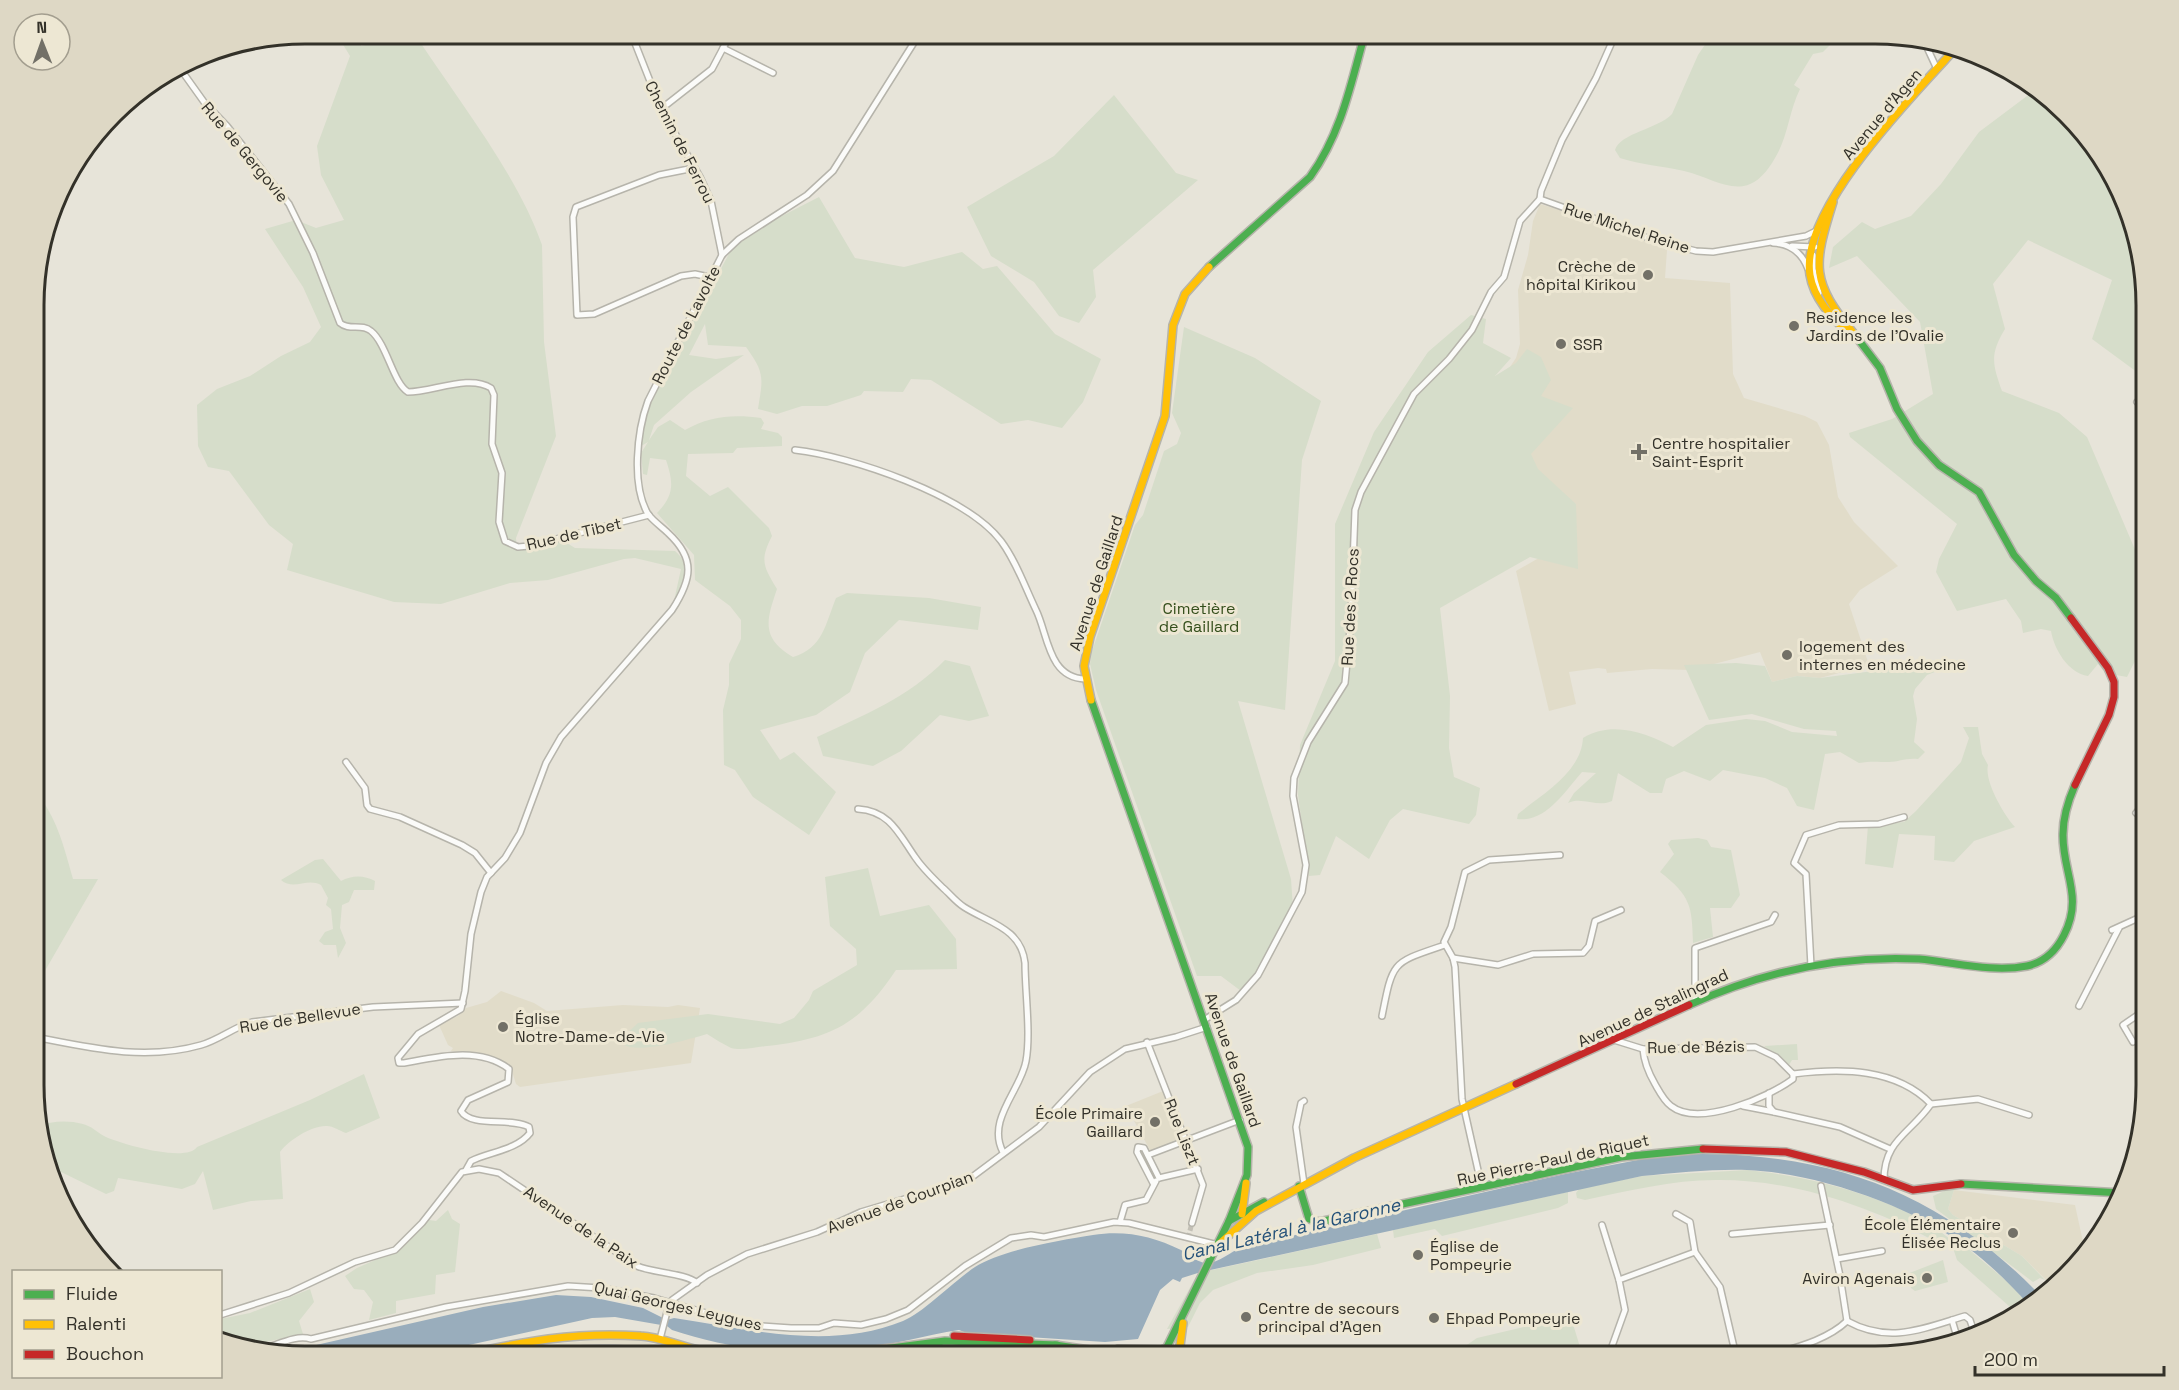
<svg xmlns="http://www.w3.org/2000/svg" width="2179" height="1390" viewBox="0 0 2179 1390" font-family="'Space Grotesk',sans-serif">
	<rect width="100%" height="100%" fill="#e7e4d9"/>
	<g fill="#e1dcc9">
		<path d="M1540,204L1593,220L1667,250L1665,278L1730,283L1733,374L1744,398L1805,416L1817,422L1829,445L1838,497L1854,522L1898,566L1860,590L1849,604L1869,665L1820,678L1797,676L1772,682L1760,652L1691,670L1652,669L1607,673L1606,669L1598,668L1569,672L1576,704L1549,711L1516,571L1544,555L1474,394L1510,367L1516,358L1520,344L1518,290L1528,255L1533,221Z"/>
		<path d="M501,991L534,1003L547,1011L623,1005L668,1007L678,1005L700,1008L691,1063L520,1087L516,1084L511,1068L503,1061L451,1051L453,1048L448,1045L439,1025L458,1016L466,1008L487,1002Z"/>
		<path d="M1163,1091L1182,1139L1151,1152L1126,1106Z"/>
		<path d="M1954,1190L2075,1205L2085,1251L2050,1284L2022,1256L1953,1215L1948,1209Z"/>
		<path d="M613,1339L640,1341L716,1357H500L561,1343Z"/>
		<path d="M1018,1350L1105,1357H1015Z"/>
	</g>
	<g fill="#d6ddca">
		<path d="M336,33H359L361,46L382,41L381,33H414C455,96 518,175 542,245L544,342L556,436L516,538L517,549H531L562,540L575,548L675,551C693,566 682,583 674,601L681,569L635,558L624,559L548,580L510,583L441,604L394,602L287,570L293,544L269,525L229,471L208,467L198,446L197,405L217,389L250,376L281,356L310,342L321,327L303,287L265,229L296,220L316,228L344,220L321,175L317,146L350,56Z"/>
		<path d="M1713,33H1842L1823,52L1813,54L1794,85L1800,89C1789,111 1788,137 1775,158C1747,207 1721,180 1684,171C1662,166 1641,165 1620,158L1615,150C1620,133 1658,129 1672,114L1698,55Z"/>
		<path d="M2038,92L2110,169L2145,287V378L2092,339L2112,280L2028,240L1993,284L2005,329C1990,354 1992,363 2002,391L2059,413L2087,437L2145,573V641L2127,677L2105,673L2098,664L2088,676C2068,673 2054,649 2051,631L2041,629L2023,633L2021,621L2006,599L1957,611L1936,572L1939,559L1957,524L1850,437L1849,433L1892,419L1933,394L1920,322L1857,256L1829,268L1833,247L1862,222L1875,229L1911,216L1941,184L1979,132L2027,96Z"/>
		<path d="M1114,95L1176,173L1198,180L1093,270L1096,297L1079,323L1059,316L1034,282L991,256L967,207L1054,156Z"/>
		<path d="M819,197L855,258L904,267L962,252L983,269L997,266L1055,334L1101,359L1083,402L1062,428L1028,420L1001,424L931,380L911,379L903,392L864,391L861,395L827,406H802L777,414L758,409C763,378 765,373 746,347L708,345L705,324L689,355L716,359L744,355L691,392L654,425L649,440L658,427L670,420L685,430C709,416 734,414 761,418L764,423L761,429L778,433L782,437V446L737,448L733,453L688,454L686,476L710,496L728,487L769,528L772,536C759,561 764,567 777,589C766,621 761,638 793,657C823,648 825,625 836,598L847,593L929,598L981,607L978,630L899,620L865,653L850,692L816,715L760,730L780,760L794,752L836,792L809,835L753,797L735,770L724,765L723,710L729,685V664L741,639V620L730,606L695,580L694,555L657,513C674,495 674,484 666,460L650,458L647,475L643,474L641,453L648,442L641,446L643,421L662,380L732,248L778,218Z"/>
		<path d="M1471,315L1486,319L1483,343L1511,358L1495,376L1516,363L1527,349L1541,357L1551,380L1541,396L1573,408L1531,454L1538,469L1576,504L1578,569L1530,557L1440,608L1450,696L1449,748L1454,777L1480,788L1476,815L1469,824L1403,809L1390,820L1369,859L1336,836L1320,875L1309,876L1298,795L1300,745L1335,661V524L1374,432L1428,352Z"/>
		<path d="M1184,327L1255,358L1321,401L1302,460L1285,710L1238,701L1291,879L1293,908L1258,970L1241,991L1221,976H1197L1096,690L1090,664L1092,651L1135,525L1143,515L1164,451L1177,444L1181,433L1172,413Z"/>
		<path d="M945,660L970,666L989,716L969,721L940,715L901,751L873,766L823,756L817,737C864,715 908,698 945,660Z"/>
		<path d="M1957,660L1960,662L1927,675L1915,689L1913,696L1917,719L1914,742L1925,752L1918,759C1904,758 1899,762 1889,762C1878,762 1870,761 1859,763L1840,752L1825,754L1814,810L1797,806L1787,788L1765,778L1723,770L1710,781L1684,771L1666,779L1662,793H1650L1618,773L1612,801C1598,808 1582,796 1568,803L1574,793L1596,773L1582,772C1565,791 1546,823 1517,819L1518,814C1542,794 1581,773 1583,738C1612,720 1647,733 1673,747L1706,725L1746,719L1765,721L1792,732L1837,736L1836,731L1804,729L1752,714L1709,720L1684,665L1736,663L1765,666L1772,682L1797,676L1820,678Z"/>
		<path d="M1963,727H1978L1982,754L1988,765C1984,781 2004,815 2015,827L1974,841L1954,862L1934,860L1935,836L1899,834L1893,868L1865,864L1868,825L1904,822L1916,811L1961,762L1969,738Z"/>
		<path d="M35,791C57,817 64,847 73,879H98L35,988V855L43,848L35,837Z"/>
		<path d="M1698,838L1707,840L1711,847L1731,850L1740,895L1731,908H1710L1713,937L1693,943C1692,906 1691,896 1660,872L1674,854L1668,844L1671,840Z"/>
		<path d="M323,859L341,881C352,875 364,875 375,881L374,890H354L349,902L342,905L340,928L346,943L338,958L336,945H324L319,941L325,932L333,929L331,909L326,905L328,898L321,885C307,877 294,891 281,880L315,860Z"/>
		<path d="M868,868L880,916L929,905L956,939L957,969L896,970C860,1024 831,1039 767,1046C757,1047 741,1051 731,1048C723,1044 715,1039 707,1034C690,1039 637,1055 623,1044L624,1036L638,1023L708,1014L780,1024L794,1018L809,1000L813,991L857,965L856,949L830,926L825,877Z"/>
		<path d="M1797,1044L1798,1060H1792L1789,1065L1764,1046Z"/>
		<path d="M364,1074L380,1118L346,1133C340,1131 333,1126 327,1126C312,1125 289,1140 280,1152L283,1199L251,1201L213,1210L203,1171L195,1184L182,1189L118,1178L114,1191L106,1194L51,1167L37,1126C52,1121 68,1120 83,1124C91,1126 97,1132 104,1136C120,1144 187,1163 197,1147L310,1100Z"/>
		<path d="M1748,1170C1812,1177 1899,1198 1950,1239L1942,1245C1875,1208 1794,1179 1716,1180C1672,1180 1628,1191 1585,1200L1577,1198L1576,1193L1579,1189L1642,1176Z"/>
		<path d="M1949,1189L1954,1190L1948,1209L1953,1215L2022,1256L2045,1280L2040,1278L2033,1282L1936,1209L1933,1196Z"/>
		<path d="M1568,1192V1203L1558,1208L1442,1236L1435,1229L1394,1238L1393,1230Z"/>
		<path d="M448,1210L452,1219L460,1224L455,1272L436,1275L435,1294L396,1301V1313L369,1320L373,1302L364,1290L354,1289L345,1276L357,1268L400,1249L429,1220L436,1221Z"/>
		<path d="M1377,1234L1381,1248L1313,1265L1257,1273L1213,1290L1200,1303L1188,1327L1167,1329L1198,1273Z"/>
		<path d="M1960,1242L2009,1283L2028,1304L2018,1314L1957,1260L1952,1245Z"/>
		<path d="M1943,1260L1948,1282L1915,1291L1911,1288L1907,1274Z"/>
		<path d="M310,1289L314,1302L299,1321L303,1334L243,1347L221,1343L220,1319L250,1313Z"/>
		<path d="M1570,1314L1583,1357H1449L1477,1338L1562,1318V1316Z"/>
	</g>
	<path fill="#99adbc" d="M1695,1154C1834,1153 1941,1193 2039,1294L2028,1304C2010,1284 1990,1264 1968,1248C1912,1206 1817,1173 1747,1170C1712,1169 1677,1173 1642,1176L1201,1272L1182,1278L1180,1282L1173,1279L1160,1290L1138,1339L1105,1342L967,1333L959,1330C926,1335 892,1345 859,1349C796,1356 731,1350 672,1330L667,1326L615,1317L592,1318L414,1357H304L281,1353L483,1307L556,1295L591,1297L643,1308L667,1320L674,1318C747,1329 830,1351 903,1321C923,1313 954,1281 975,1267C1001,1250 1061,1240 1093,1235C1125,1230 1152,1236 1181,1250C1188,1254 1197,1262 1205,1263C1218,1264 1230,1252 1242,1247L1565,1174L1643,1159Z"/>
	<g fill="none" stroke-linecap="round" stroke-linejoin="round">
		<path stroke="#c3c0b6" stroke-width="5" stroke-dasharray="5 2.5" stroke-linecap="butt" d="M1188,1238L1192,1223"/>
		<g stroke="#b6b4ab" stroke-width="8">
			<g id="street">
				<path d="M631,33L661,109L700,177L711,201L722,255"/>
				<path d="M1608,33L1611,42"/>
				<path d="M1924,41L1937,69"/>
				<path d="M723,48L773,73"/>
				<path d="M179,67L204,102L227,126L289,204L313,253L340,323C349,331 362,323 371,331C387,344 393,383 408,392C433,392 469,374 491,388L494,395L492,444L502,473L499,522L505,541L518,547L529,546L649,515"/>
				<path d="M661,109L712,69L731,33"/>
				<path d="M694,168L659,175L576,207L573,217L577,315L594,314L681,276L695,274L709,277"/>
				<path d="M1540,199L1657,241L1696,251L1713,252L1806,236L1816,231"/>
				<path d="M1540,199L1541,191L1562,140L1596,78L1616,33"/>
				<path d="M1773,243C1790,244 1802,252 1808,269"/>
				<path d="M1792,246L1815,247"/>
				<path d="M1813,255V269L1819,293"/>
				<path d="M2137,402L2145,408"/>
				<path d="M795,450C850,456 966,495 1001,541C1016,561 1025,587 1036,610C1048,634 1048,678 1085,679"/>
				<path d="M346,762L365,788L367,805L370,809L400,817L462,845L475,853L491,873"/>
				<path d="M858,809C890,811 899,834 915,857C923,869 933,878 943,888C950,894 956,902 964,907C989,923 1021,928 1025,963C1025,992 1031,1034 1026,1061C1021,1090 986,1120 1003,1152"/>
				<path d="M2136,813L2145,803"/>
				<path d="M2112,930L2145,915"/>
				<path d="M1453,958L1498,965L1533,954L1583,953L1589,946L1595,921L1621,910"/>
				<path d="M1811,966L1806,874L1794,863L1806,835L1839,825L1879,824L1904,817"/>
				<path d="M1695,1000V948L1771,922L1775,915"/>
				<path d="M2079,1006L2119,928"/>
				<path d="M1382,1016C1393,960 1392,963 1445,945"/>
				<path d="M1204,1020L1236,1000L1258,975L1302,892L1306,865L1293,796L1294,778L1308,742L1345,683L1351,619L1355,510L1361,492L1414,394L1449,359L1472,330L1491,292L1504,277L1520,221L1540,199"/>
				<path d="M35,1037C91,1048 145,1061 201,1045C219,1040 234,1027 252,1022L373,1007L463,1003"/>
				<path d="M1614,1040L1643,1049L1755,1047L1776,1057L1793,1074C1842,1068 1896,1068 1931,1104C1910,1134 1884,1140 1884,1180"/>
				<path d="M1147,1042L1203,1185L1192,1223"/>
				<path d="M2133,1042L2123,1025L2145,1010"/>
				<path d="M1643,1049C1644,1062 1648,1072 1655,1084C1659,1091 1664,1101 1671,1106C1699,1128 1769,1097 1793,1079V1074"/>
				<path d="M1769,1093V1106L1774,1112L1840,1127L1890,1149"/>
				<path d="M1931,1104L1978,1099L2029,1115"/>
				<path d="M1743,1106L1774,1112"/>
				<path d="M1148,1155L1240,1120"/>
				<path d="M466,1170L471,1161C489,1152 517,1150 530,1133L529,1127C512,1117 471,1128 461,1111L468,1100L508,1082L509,1069C479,1046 437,1057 404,1063H399L398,1058L418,1034L461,1009L465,991L471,934L481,892L487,877L505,858L520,833L546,763L561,737L672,610C692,579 696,559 668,533C662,527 653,521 648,514C631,485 637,431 648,401L722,255L739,239L807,195L833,171L920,33"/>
				<path d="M1159,1178L1198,1169"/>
				<path d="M1153,1183L1137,1152L1138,1147L1144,1148L1159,1178"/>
				<path d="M1304,1184L1296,1127L1301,1103L1304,1101"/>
				<path d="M1821,1186L1840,1276L1847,1321"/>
				<path d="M1482,1188L1462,1099L1455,967L1453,958L1444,942L1451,927L1465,872L1489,860L1560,855"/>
				<path d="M1676,1214L1690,1222L1695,1252"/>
				<path d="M1120,1222L1125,1205L1146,1200L1156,1181"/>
				<path d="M1602,1225L1619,1280"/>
				<path d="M1732,1234L1830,1225"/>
				<path d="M1837,1259L1882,1251"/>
				<path d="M220,1315L289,1293L355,1262L395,1250L422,1223L462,1172L479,1169L499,1173L637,1266C653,1273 685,1273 697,1283"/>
				<path d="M1952,1320L1957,1337"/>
				<path d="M1847,1321C1889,1344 1922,1329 1965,1316L1970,1320L1974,1332"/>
				<path d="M660,1339L668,1308L672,1300L707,1275L747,1254L817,1232L861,1212L968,1180L1039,1127L1090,1072L1125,1049L1176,1037L1207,1027"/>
				<path d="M259,1350C276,1346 295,1334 311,1339L446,1307L568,1286L601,1288L654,1298L748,1325L791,1328H819L834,1323L861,1325L886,1319L908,1310L965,1266L1011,1238L1031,1235L1044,1237L1114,1222L1129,1223L1218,1245"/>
				<path d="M1767,1356C1793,1348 1826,1341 1847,1321"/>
				<path d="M1613,1357L1611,1349L1625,1310L1619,1280L1695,1252L1720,1287L1736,1356"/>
			</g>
		</g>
		<g stroke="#b6b4ab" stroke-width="10">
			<g id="fast">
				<path d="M1209,267L1310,177C1341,134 1351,84 1365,33"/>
				<path d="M1855,335L1880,368L1897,409L1917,441L1939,465L1979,492L2014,555L2036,581L2056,598L2071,618"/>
				<path d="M1091,700L1248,1147L1247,1175L1229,1221"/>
				<path d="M1689,1005C1761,972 1839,955 1919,959C1954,962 1992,973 2027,966C2045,962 2056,951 2064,935C2084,896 2062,872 2063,834C2063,817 2068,801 2075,785"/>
				<path d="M1961,1184L2122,1193"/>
				<path d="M1299,1186L1309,1219L1319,1222L1621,1157L1703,1149"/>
				<path d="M1055,1345L1137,1357"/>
				<path d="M1167,1347L1229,1221L1264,1202"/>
				<path d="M868,1351L945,1341L1057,1345"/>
				<path d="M1153,1357C1161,1346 1172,1346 1181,1357"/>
			</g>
		</g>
		<g stroke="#b6b4ab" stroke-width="10">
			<g id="slow">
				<path d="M1833,202C1813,266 1810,281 1855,335"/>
				<path d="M1850,335C1833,318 1814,300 1810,275C1799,210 1915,93 1957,47"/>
				<path d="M1091,700L1084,666L1090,637L1165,416L1173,325L1185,294L1209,267"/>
				<path d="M1242,1214L1246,1183"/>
				<path d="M1218,1245L1256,1211L1354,1158L1516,1084"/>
				<path d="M1118,1349L1158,1350"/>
				<path d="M1179,1353L1183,1323"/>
				<path d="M451,1357C518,1343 572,1331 641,1336C662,1337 683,1348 704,1351C756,1360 815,1359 868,1351"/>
			</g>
		</g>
		<g stroke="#b6b4ab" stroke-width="10">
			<g id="jam">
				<path d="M2071,618L2108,668L2114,682V697L2109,715L2075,785"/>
				<path d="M1516,1084L1689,1005"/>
				<path d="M1703,1149L1786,1152L1864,1172L1913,1190L1961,1184"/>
				<path d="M954,1336L1030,1340"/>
			</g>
		</g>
		<use href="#street" stroke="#fbfbf9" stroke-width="5"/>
		<use href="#fast" stroke="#4caf50" stroke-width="7"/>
		<use href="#slow" stroke="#ffc107" stroke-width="7"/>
		<use href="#jam" stroke="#c62828" stroke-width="7"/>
		<g stroke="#c7c6c3" stroke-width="2">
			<path d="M559,1356L589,1354L626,1357"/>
			<path d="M522,1357C588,1338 628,1344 694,1357"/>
		</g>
	</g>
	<g fill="#727067" stroke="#ede7d3" stroke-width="2">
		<circle cx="1648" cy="275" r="6"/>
		<circle cx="1794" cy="326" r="6"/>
		<circle cx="1561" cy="344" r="6"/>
		<path d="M1636 443h6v6h6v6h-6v6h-6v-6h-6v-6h6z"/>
		<circle cx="1787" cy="655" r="6"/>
		<circle cx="503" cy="1027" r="6"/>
		<circle cx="1155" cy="1122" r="6"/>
		<circle cx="2013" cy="1233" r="6"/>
		<circle cx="1418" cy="1255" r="6"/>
		<circle cx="1927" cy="1278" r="6"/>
		<circle cx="1246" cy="1317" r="6"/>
		<circle cx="1434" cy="1318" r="6"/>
	</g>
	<g text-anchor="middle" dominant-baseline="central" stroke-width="6" stroke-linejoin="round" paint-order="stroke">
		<g font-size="16" fill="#333129" stroke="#ede7d3">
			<text transform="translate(1882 114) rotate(-50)">Avenue d'Agen</text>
			<text transform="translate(680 142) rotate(63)">Chemin de Ferrou</text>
			<text transform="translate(245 152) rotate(50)">Rue de Gergovie</text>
			<text transform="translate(1627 228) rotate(18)">Rue Michel Reine</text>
			<text transform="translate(686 325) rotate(-63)">Route de Lavolte</text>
			<text transform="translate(574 534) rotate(-13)">Rue de Tibet</text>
			<text transform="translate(1096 583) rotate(-72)">Avenue de Gaillard</text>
			<text transform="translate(1350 607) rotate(-87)">Rue des 2 Rocs</text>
			<text transform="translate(1653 1008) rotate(-25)">Avenue de Stalingrad</text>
			<text transform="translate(300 1018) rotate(-9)">Rue de Bellevue</text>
			<text transform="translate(1696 1047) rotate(-1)">Rue de Bézis</text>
			<text transform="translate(1233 1060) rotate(71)">Avenue de Gaillard</text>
			<text transform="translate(1182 1132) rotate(68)">Rue Liszt</text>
			<text transform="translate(1553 1160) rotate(-12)">Rue Pierre-Paul de Riquet</text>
			<text transform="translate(900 1202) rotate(-20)">Avenue de Courpian</text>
			<text transform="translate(581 1227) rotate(34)">Avenue de la Paix</text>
			<text transform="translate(678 1306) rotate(13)">Quai Georges Leygues</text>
		</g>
		<g font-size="16" fill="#333129" stroke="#ede7d3" text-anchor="start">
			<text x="1636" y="266" text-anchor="end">Crèche de<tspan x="1636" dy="18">hôpital Kirikou</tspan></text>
			<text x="1806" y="317">Residence les<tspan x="1806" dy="18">Jardins de l'Ovalie</tspan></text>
			<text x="1573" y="344">SSR</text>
			<text x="1652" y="443">Centre hospitalier<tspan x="1652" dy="18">Saint-Esprit</tspan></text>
			<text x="1799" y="646">logement des<tspan x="1799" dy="18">internes en médecine</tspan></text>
			<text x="515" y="1018">Église<tspan x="515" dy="18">Notre-Dame-de-Vie</tspan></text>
			<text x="1143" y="1113" text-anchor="end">École Primaire<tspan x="1143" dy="18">Gaillard</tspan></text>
			<text x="2001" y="1224" text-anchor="end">École Élémentaire<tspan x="2001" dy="18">Élisée Reclus</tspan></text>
			<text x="1430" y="1246">Église de<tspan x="1430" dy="18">Pompeyrie</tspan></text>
			<text x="1915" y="1278" text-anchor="end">Aviron Agenais</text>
			<text x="1258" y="1308">Centre de secours<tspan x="1258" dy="18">principal d'Agen</tspan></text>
			<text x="1446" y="1318">Ehpad Pompeyrie</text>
		</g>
		<g font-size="16" fill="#354f1c" stroke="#ede7d3">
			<text x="1199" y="608">Cimetière<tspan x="1199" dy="18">de Gaillard</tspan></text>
		</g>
		<g font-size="18" font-style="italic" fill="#245179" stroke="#ede7d3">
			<text transform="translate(1291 1229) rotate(-13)">Canal Latéral à la Garonne</text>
		</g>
	</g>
	<path d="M0 0H2179V1390H0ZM305 44H1875A261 261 0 0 1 2136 305V1085A261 261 0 0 1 1875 1346H305A261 261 0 0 1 44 1085V305A261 261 0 0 1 305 44Z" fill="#ded8c5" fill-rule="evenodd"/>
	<path fill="none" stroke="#333129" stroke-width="3" d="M305 44H1875A261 261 0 0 1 2136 305V1085A261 261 0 0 1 1875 1346H305A261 261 0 0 1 44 1085V305A261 261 0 0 1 305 44Z"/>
	<rect x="12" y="1270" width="210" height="108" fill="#ede7d3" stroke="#a39e8f" stroke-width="1.5"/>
	<rect x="24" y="1290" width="30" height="9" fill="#4caf50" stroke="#a39e8f" stroke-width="1.5"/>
	<text x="66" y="1300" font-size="18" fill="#333129">Fluide</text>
	<rect x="24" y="1320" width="30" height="9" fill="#ffc107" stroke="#a39e8f" stroke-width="1.5"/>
	<text x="66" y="1330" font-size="18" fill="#333129">Ralenti</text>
	<rect x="24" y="1350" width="30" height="9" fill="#c62828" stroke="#a39e8f" stroke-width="1.5"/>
	<text x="66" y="1360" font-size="18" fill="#333129">Bouchon</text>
	<g transform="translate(42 42) rotate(359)"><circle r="28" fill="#ede7d3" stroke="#a39e8f" stroke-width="1.5"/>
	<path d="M0-4.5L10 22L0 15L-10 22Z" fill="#727067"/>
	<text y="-9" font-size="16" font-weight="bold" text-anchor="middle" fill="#333129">N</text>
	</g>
	<path d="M1975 1366v9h189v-9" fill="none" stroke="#333129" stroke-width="3"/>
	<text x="1984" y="1366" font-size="18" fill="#333129" stroke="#ede7d3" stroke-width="4.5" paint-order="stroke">200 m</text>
</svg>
